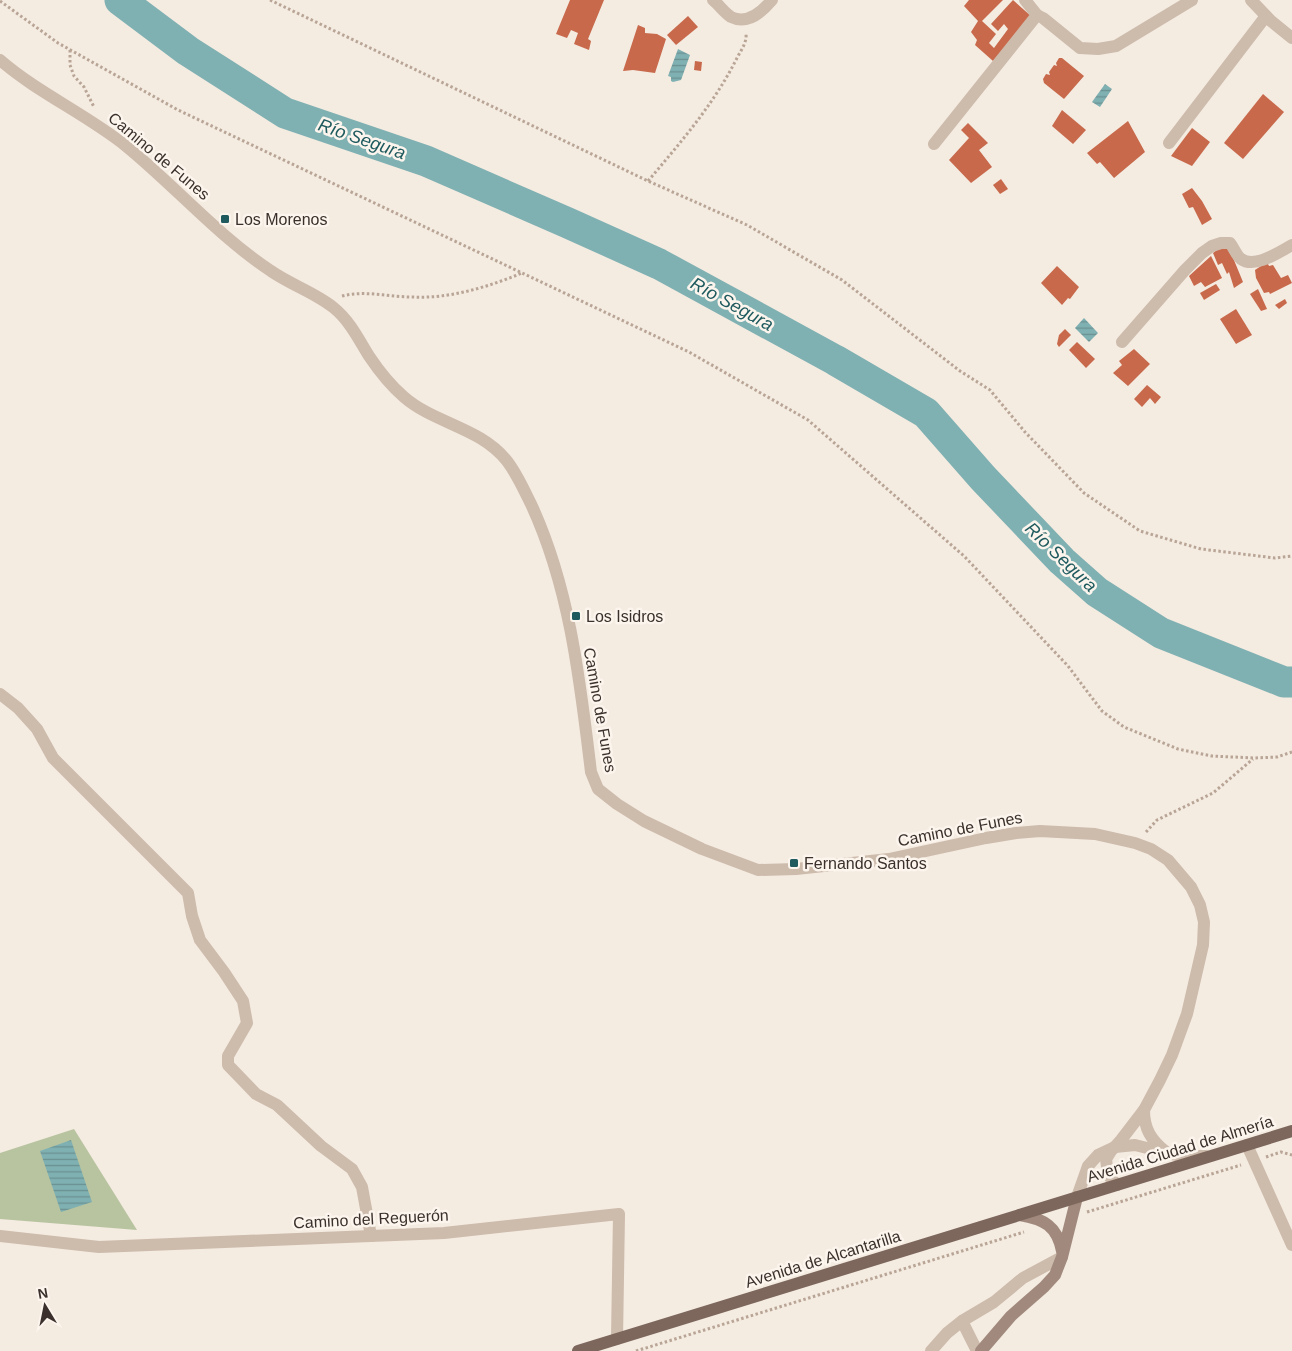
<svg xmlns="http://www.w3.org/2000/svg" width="1292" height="1351" viewBox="0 0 1292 1351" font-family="Arial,sans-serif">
	<defs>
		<pattern id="water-rules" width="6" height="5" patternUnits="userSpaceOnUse" patternTransform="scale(1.25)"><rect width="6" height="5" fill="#7fb0b2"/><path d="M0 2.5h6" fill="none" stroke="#699091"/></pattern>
	</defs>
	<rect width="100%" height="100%" fill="#f4ebe1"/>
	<path fill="#b8c4a0" d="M74,1129L137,1230L0,1219V1153Z"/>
	<g fill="url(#water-rules)">
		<path d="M678,49L690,55L681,80L673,82L671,81V77L668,76Z"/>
		<path d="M1105,84L1112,89L1100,107L1092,102Z"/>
		<path d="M1084,318L1098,333L1089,342L1075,328Z"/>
		<path d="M71,1140L92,1202L61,1212L40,1151Z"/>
	</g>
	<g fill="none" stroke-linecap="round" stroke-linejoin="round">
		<path stroke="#7fb0b2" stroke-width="31" d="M120,0L188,51L285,113L426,161L568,223L659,264L835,360L926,413L983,478L1062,561L1097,592L1161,633L1284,682H1292"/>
	</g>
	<g fill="#c8694b">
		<path d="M570,0H604L588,39L591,41L589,50L574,44L578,33L571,30L567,38L556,34Z"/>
		<path d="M969,0H1003L982,21L996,34L989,43L994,48L1008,29L1004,24L998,31L991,24L1013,0L1032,17L993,61L975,45L977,40L971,32L978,21L964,6Z"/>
		<path d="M688,16L698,27L676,45L667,35Z"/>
		<path d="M638,25L645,28V33L657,34L666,39L655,73L633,70L623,71Z"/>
		<path d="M1059,58H1062L1084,76L1064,99L1044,83L1043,79L1046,74L1050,75L1049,72L1054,65L1057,66L1056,63Z"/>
		<path d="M695,61L702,62L701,71L694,70Z"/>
		<path d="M1263,94L1284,112L1243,159L1224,143Z"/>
		<path d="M1062,110L1086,130L1073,144L1052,126Z"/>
		<path d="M1128,121L1145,152L1114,178L1100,162L1097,164L1087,153Z"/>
		<path d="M968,123L988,143L979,150L992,167L971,183L949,160L969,138L961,130Z"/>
		<path d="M1192,128L1210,142L1192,166L1171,156Z"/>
		<path d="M1001,179L1008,189L1000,194L993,185Z"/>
		<path d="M1192,188L1202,201L1212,219L1202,225L1193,207L1189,208L1182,194Z"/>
		<path d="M1223,245L1229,248L1243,282L1234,288L1229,272L1227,274L1222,263L1218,265L1213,253Z"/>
		<path d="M1211,256L1222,278L1205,287L1201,282L1194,286L1189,276Z"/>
		<path d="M1267,262L1269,266L1273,265L1281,278L1288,275L1292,283L1270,294L1269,292L1264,293L1256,278L1255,270Z"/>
		<path d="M1057,266L1079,287L1070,299L1068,298L1062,305L1041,283Z"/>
		<path d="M1216,284L1220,290L1204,300L1200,293Z"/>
		<path d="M1258,289L1267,309L1261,311L1250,294Z"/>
		<path d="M1285,299L1287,303L1279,309L1275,305Z"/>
		<path d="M1236,309L1252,335L1236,344L1220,319Z"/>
		<path d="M1065,329L1071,335L1059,347L1057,344L1059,335Z"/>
		<path d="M1077,342L1095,359L1086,368L1069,350Z"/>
		<path d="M1134,349L1150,364L1128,386L1113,373L1122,365L1119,361Z"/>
		<path d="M1147,385L1161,397L1155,404L1150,398L1142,407L1134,399Z"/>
	</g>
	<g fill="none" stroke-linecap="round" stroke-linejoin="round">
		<g stroke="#b9a596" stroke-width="3" stroke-dasharray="2.5 2.5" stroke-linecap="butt">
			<path d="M270,0L648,181L747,225L842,280L960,371L990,390L1025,432L1084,493L1140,531L1201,549L1275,558L1292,556"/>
			<path d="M0,1L58,43L178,110L689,352L808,420L964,556L1068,666L1102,711L1124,727L1178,749L1212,756L1254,758L1277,757L1292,752"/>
			<path d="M70,50V65L74,76L84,87L94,107"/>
			<path d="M648,181C681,142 714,104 737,58C741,50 747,43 746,33"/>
			<path d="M342,296C365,290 389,297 412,297C449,299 488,287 522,273"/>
			<path d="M1146,832L1157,820L1213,793L1253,759"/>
			<path d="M1266,1157L1281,1152L1292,1155"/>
			<path d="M1087,1212L1241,1165"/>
			<path d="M636,1351L1024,1232"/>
		</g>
		<g stroke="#cdbbac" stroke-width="12">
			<path d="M713,0C719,5 725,13 731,17C747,25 762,12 772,0"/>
			<path d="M1251,0L1271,21L1292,38"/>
			<path d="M1037,15L1043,18L1080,48L1098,49L1116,46L1192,0"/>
			<path d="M0,60C38,93 86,114 126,146C175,186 218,236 271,271C291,285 316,293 334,308C350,321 359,340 369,356C379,371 390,385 404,397C435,424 480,427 507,461C517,474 524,490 531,504C570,588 580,681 591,772L598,789L617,804L644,821L702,849L758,870L796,869L889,859L986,838L1016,833L1040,831L1095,834L1135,843L1151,849L1168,860L1191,887L1200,905L1204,922L1203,945L1187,1014L1172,1055L1160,1080L1144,1110L1121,1140L1111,1151L1106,1159L1108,1175L1117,1185"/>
			<path d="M1169,143L1266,16"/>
			<path d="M934,144L1037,15L1025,0"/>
			<path d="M1122,342L1185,270L1202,253L1212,246L1221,243H1230C1234,248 1236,255 1241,259C1255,269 1279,252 1292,245"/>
			<path d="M0,694L18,708L37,729L53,758L188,893L192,916L200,940L224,972L243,1001L247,1023L228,1056V1065L256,1094L277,1105L321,1146L352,1169L362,1187L371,1236"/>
			<path d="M1144,1110C1144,1129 1151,1140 1166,1152"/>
			<path d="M1247,1145L1292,1245"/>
			<path d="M1077,1197L1088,1166L1098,1155L1115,1147L1135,1145L1167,1153L1182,1156H1206"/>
			<path d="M0,1236L99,1247L444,1233L619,1214L617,1339"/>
			<path d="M962,1321L977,1351"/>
			<path d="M931,1351L947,1333L962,1321L994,1302L1023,1278L1062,1257"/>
		</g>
		<g stroke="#a18a7d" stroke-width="12">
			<path d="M1020,1215C1044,1219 1057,1226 1062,1251"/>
			<path d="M981,1351L1011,1316L1044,1287L1055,1275L1062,1257L1077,1197"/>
		</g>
		<path stroke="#7d675c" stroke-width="12" d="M578,1351L1292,1131"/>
	</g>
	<g fill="#1f5a5e" stroke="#fbf5ee" stroke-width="2">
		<rect x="220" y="214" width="10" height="10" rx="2.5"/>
		<rect x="571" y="611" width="10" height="10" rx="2.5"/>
		<rect x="789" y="858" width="10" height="10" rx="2.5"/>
	</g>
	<g text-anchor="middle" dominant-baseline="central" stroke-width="5" stroke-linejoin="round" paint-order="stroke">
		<g font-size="16" fill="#3b302b" stroke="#fbf5ee">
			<text transform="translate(159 156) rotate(40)">Camino de Funes</text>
			<text transform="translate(600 710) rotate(80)">Camino de Funes</text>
			<text transform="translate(960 829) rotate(-11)">Camino de Funes</text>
			<text transform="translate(1180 1149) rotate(-17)">Avenida Ciudad de Almería</text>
			<text transform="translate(371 1219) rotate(-3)">Camino del Reguerón</text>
			<text transform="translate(823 1259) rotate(-17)">Avenida de Alcantarilla</text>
		</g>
		<g font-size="16" fill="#3b302b" stroke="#fbf5ee" text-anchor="start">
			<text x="235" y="219">Los Morenos</text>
			<text x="586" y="616">Los Isidros</text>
			<text x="804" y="863">Fernando Santos</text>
		</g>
		<g font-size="18" font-style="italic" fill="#1f5a5e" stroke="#fbf5ee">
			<text transform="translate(362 139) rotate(19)">Río Segura</text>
			<text transform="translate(732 304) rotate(29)">Río Segura</text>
			<text transform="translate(1061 557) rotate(44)">Río Segura</text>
		</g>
	</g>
	<g transform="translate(45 1306) rotate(350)" stroke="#fbf5ee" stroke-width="4" paint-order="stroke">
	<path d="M0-4L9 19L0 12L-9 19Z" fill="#3b302b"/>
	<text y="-8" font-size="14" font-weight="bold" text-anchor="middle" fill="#3b302b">N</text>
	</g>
</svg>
